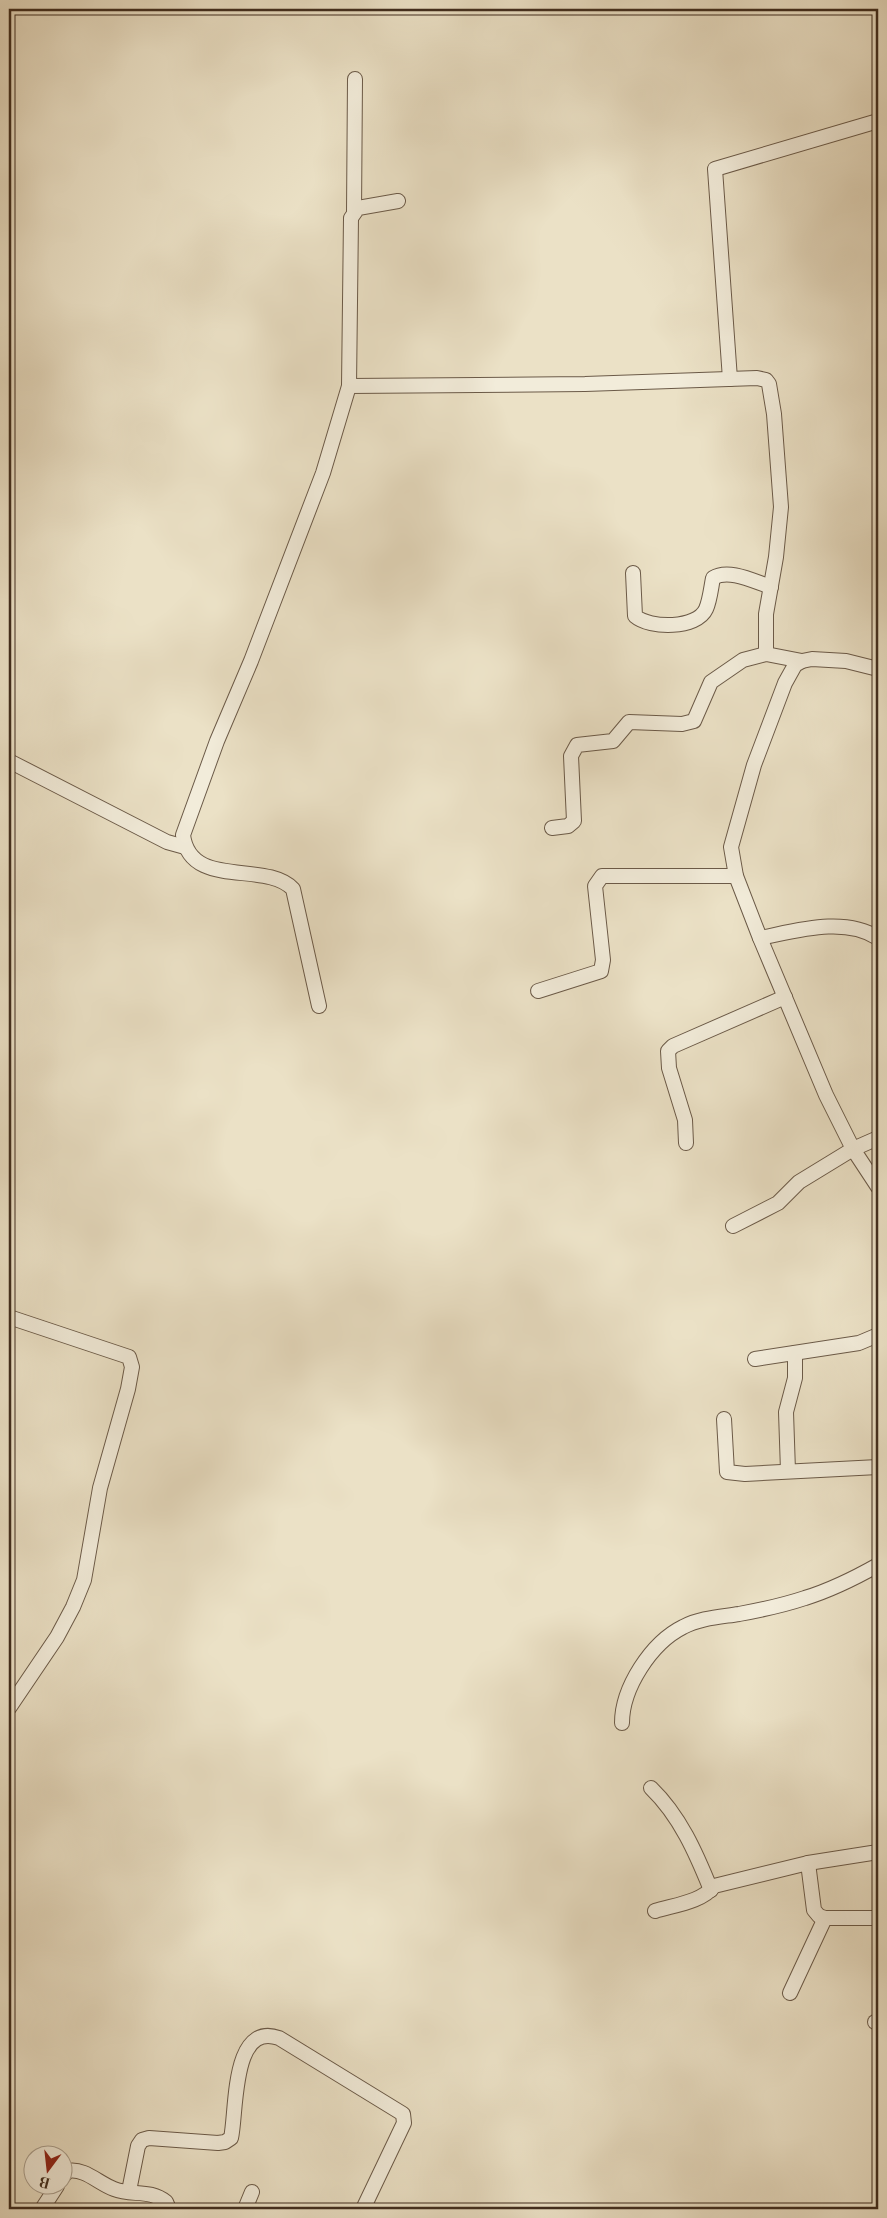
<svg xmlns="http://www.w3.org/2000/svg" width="887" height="2218" viewBox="0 0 887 2218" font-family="'Libre Bodoni',serif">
	<rect width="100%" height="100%" fill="#ebe1c6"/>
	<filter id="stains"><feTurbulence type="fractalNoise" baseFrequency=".004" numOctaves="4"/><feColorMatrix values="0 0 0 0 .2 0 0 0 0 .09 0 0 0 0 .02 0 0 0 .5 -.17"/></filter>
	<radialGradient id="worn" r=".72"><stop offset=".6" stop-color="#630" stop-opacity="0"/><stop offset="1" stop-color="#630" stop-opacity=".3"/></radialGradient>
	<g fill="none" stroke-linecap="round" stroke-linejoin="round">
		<g stroke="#6b5a48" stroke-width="16">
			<g id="street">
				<path d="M354,212L355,79"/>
				<path d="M730,379L715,169L878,121"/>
				<path d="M349,386L351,218L358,208L398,201"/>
				<path d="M633,573L635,616C650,629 697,629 706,609C710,600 711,588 713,578C729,568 755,582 771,587"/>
				<path d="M878,669L846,661L812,659L802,661L795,665L785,683L754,765L731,847L736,876L760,938L826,1095L853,1149L878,1187"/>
				<path d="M9,761L167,842L185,847"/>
				<path d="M552,828L568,826L574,821L571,756L577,745L613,741L629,722L682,724L694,721L711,682L743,660L766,654L802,661"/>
				<path d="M760,938C796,931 844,916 878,938"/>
				<path d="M538,991L601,971L603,960L595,886L602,876H736"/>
				<path d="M319,1006L293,889C265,860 190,890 183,835L217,741L251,661L323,473L349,386L585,384L757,378L766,380L769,384L774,414L781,507L776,557L766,614V654"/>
				<path d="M686,1143L685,1120L669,1068L668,1051L673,1046L785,997"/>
				<path d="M733,1226L778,1203L799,1182L853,1149L878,1138"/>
				<path d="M9,1317L129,1357L132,1367L128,1389L100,1488L84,1580L73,1607L57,1637L9,1708"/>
				<path d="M755,1359L859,1343L878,1335"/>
				<path d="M724,1419L727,1472L745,1474L878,1467"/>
				<path d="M788,1471L786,1412L795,1378V1353"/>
				<path d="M622,1723C622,1688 651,1643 683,1627C700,1618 720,1617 739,1614C761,1610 784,1605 805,1598C831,1590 855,1578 878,1565"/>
				<path d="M651,1788C680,1816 696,1853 711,1890"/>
				<path d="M808,1863L814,1910L819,1916L825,1918H878"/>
				<path d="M655,1911C674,1905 702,1902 714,1886L808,1863L878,1852"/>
				<path d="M790,1993L825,1918"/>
				<path d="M875,2022H878"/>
				<path d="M62,2177L68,2171C85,2168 98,2183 114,2189C132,2196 150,2189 166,2202L169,2209"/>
				<path d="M129,2191L138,2146L142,2140L149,2138L218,2143L225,2142L231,2138C237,2112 231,2021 279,2038L403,2114L404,2123L363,2209"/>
				<path d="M42,2209L57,2186"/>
				<path d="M245,2209L252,2192"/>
			</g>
		</g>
		<use href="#street" stroke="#f2ecda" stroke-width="14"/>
	</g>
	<rect width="887" height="2218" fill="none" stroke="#ebe1c6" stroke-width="30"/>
	<rect x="10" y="10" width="867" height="2198" fill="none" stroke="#402d1e" stroke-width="2.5"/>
	<rect x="15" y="15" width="857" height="2188" fill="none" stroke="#402d1e"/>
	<g transform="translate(48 2170) rotate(195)"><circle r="24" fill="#f2ecda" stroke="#aba08f"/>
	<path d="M0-4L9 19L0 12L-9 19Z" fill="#8f2418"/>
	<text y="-8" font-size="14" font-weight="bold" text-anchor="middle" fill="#402d1e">B</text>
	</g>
	<rect width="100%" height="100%" filter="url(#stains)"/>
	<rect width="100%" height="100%" fill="url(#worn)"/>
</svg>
